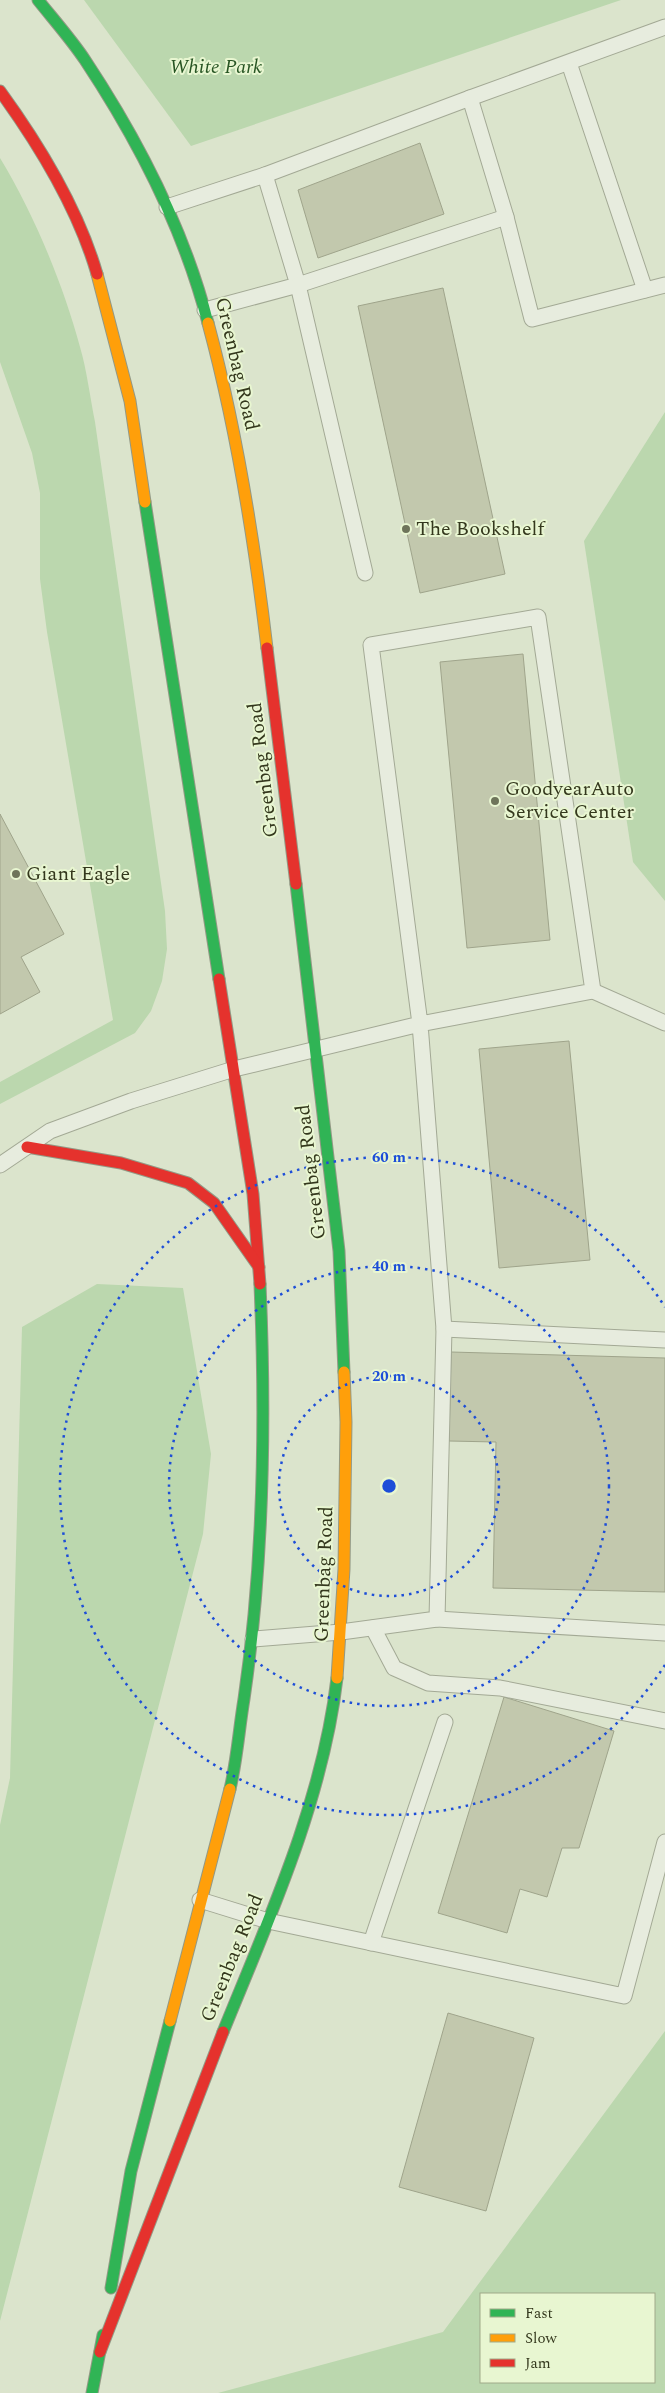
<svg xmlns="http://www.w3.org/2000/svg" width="665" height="2393" viewBox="0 0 665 2393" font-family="Spectral,serif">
	<rect width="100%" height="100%" fill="#dbe4cc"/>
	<g fill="#bbd7ae" fill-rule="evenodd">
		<path d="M84,0H621L191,146Z"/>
		<path d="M0,158C34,214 63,284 80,347C87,371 90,397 95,422L165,911L167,949L162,981L151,1011L135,1033L0,1104V1082L113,1020L47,632L40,579V493L32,453L0,362Z"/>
		<path d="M665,412V901L633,862L584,541Z"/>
		<path d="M97,1284L183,1288L211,1454L203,1534L0,2321V1825L10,1778L22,1327Z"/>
		<path d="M665,2031V2393H218L443,2332ZM481,2294H654V2382H481Z"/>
	</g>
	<g fill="#c2c8ad" stroke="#9fa48b">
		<path d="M420,143L444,214L318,258L298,190Z"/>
		<path d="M443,288L505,574L420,593L358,306Z"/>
		<path d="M523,654L550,940L467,948L440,662Z"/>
		<path d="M0,814L64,934L21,957L40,992L0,1014Z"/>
		<path d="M569,1041L590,1260L499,1268L479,1049Z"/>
		<path d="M451,1352L665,1358V1592L493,1588L496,1442L449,1441Z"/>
		<path d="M504,1697L614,1731L579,1848H562L547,1897L520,1889L507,1933L438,1913Z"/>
		<path d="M448,2013L534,2038L486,2211L399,2187Z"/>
	</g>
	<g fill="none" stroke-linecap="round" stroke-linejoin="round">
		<g stroke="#a3a995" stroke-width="17">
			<g id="lane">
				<path d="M569,63L645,290"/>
				<path d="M470,98L506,217L532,319L665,285"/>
				<path d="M265,175L470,98L665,27"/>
				<path d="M167,207L265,175L298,285L205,310"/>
				<path d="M365,573L298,285L506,217"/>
				<path d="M593,991L665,1023"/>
				<path d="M0,1165L50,1131L131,1101L234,1069L420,1024L593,991L538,617L371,645L420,1024L444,1329L437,1619L341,1632L253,1639"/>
				<path d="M444,1329L665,1340"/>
				<path d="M437,1619L665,1633"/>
				<path d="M373,1628L394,1668L428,1683L500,1688L665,1721"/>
				<path d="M200,1900L268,1921L624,1996L665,1842"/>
				<path d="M371,1943L445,1722"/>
			</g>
		</g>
		<g stroke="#939985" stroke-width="13">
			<g id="fast">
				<path d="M38,0C54,20 71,39 85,60C138,140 184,229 208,323"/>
				<path d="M145,502L219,979"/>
				<path d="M296,884L339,1251L344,1372"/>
				<path d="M230,1789C237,1760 239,1729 244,1699C264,1562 266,1422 260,1284"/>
				<path d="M223,2032C269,1919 323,1800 337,1678"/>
				<path d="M111,2288L131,2171L170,2021"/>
				<path d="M92,2393L103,2335"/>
			</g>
		</g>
		<g stroke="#939985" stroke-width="13">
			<g id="slow">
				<path d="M97,274L130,401L145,502"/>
				<path d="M208,323C237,430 254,538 267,648"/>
				<path d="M337,1678L344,1569L346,1422L344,1372"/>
				<path d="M170,2021L230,1789"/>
			</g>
		</g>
		<g stroke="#939985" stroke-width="13">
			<g id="jam">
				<path d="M0,91C40,146 78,208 97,274"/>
				<path d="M267,648L296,884"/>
				<path d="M219,979L253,1194L260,1284"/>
				<path d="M27,1147L121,1163L188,1183L214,1203L259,1267"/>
				<path d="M100,2352L223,2032"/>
			</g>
		</g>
		<use href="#lane" stroke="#e7ecde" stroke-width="15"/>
		<use href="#fast" stroke="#30b455" stroke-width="11"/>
		<use href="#slow" stroke="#ff9f0a" stroke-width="11"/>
		<use href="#jam" stroke="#e5322d" stroke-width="11"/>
	</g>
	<g fill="none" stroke="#1d4ed8" stroke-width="2.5" stroke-dasharray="2.5 5">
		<circle cx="389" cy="1486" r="110"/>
		<circle cx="389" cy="1486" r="220"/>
		<path d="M665 1665A329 329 0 1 1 665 1307"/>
	</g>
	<g fill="#6e745a" stroke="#e8f6d1" stroke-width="2">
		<circle cx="406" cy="529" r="5"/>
		<circle cx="495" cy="801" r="5"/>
		<circle cx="16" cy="874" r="5"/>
	</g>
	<g text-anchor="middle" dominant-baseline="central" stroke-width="4" stroke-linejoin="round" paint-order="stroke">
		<g font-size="20" font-style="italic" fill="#275523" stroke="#e8f6d1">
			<text x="216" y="67">White Park</text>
		</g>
		<g font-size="20" fill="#34381d" stroke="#e8f6d1">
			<text transform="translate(237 364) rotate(77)">Greenbag Road</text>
			<text transform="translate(263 770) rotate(-97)">Greenbag Road</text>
			<text transform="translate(311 1172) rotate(-97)">Greenbag Road</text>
			<text transform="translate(324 1574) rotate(-88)">Greenbag Road</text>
			<text transform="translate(232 1958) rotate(-68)">Greenbag Road</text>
		</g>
		<g font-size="20" fill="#34381d" stroke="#e8f6d1" text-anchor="start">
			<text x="416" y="529">The Bookshelf</text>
			<text x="505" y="789">GoodyearAuto<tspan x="505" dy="23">Service Center</tspan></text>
			<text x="26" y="874">Giant Eagle</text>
		</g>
	</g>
	<circle cx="389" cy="1486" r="8" fill="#1d4ed8" stroke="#e8f6d1" stroke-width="2.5"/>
	<g font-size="15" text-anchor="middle" font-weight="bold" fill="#1d4ed8" stroke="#e8f6d1" stroke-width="4" stroke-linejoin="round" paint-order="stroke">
		<text x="389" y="1162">60 m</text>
		<text x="389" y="1271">40 m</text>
		<text x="389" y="1381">20 m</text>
	</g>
	<rect x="480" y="2293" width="175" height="90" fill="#e8f6d1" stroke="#a0aa89"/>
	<rect x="490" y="2309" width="25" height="8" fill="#30b455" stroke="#a0aa89"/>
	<text x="525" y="2318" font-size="15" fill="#34381d">Fast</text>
	<rect x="490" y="2334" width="25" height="8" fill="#ff9f0a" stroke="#a0aa89"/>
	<text x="525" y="2343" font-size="15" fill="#34381d">Slow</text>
	<rect x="490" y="2359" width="25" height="8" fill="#e5322d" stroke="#a0aa89"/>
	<text x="525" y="2368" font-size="15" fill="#34381d">Jam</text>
</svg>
